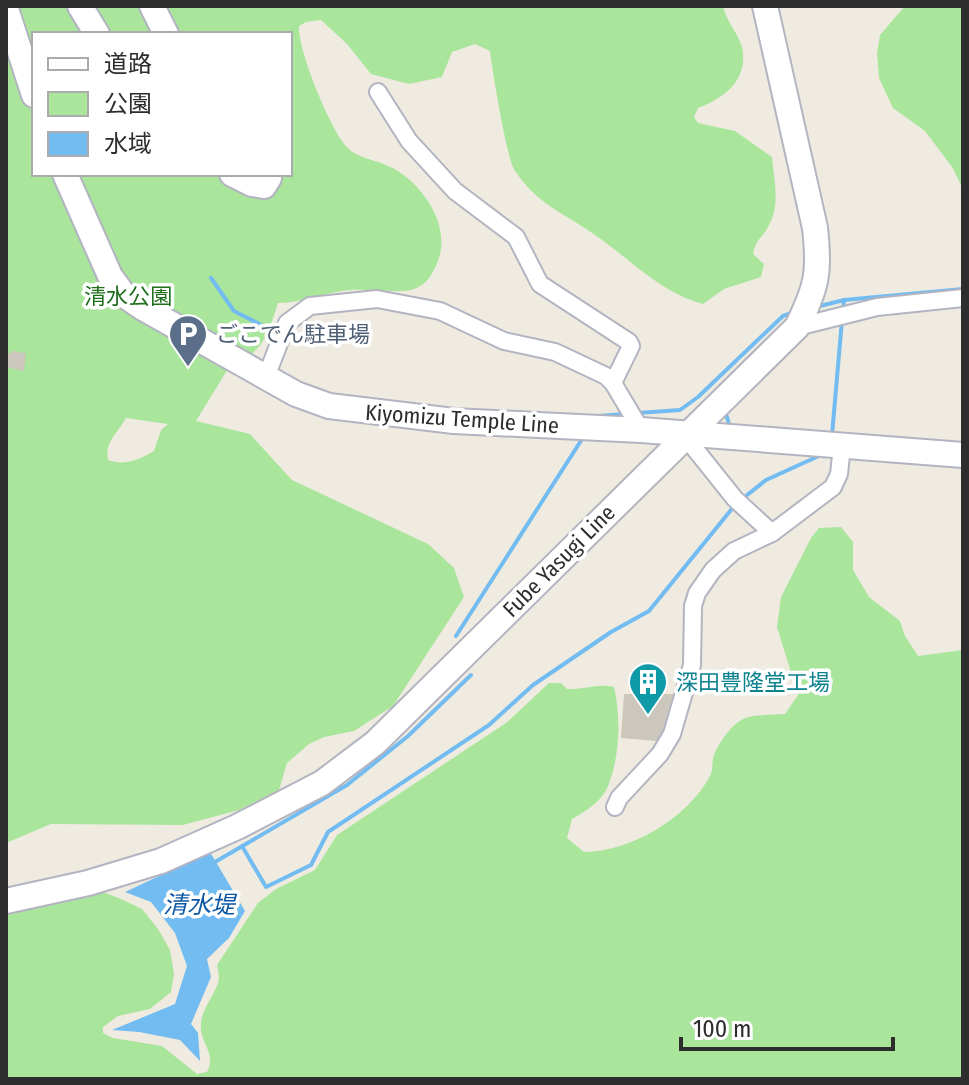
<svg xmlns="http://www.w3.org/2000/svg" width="969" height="1085" viewBox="0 0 969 1085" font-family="'Fira Sans Condensed','Noto Sans JP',sans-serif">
	<rect width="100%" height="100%" fill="#efebe0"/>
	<g fill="#aae59c" fill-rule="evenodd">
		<path d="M6,6H723C727,23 738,33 742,47C749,80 724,98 698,108L694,117L698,123L735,131L772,157C774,181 781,205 768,227C762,239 756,238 753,254L764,264L761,277L724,289L703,304C661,293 630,259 595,235C564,213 538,205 515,171C507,160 492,69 490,51L475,44L452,52L442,77L409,84L371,74L347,44L321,20L306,22L299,26C298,51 329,125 345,145C355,158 374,159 388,166C396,169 407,177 413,183C435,205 450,236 436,266C430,278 425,286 411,290C401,293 365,289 350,290C325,292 303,303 278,303C268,333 264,354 231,364L196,421L250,434L292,480L428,544L454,568L464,597L393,706L354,731L324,737L309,744L287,763L279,790L239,810L183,825L51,824L6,843ZM34,34H290V174H34ZM126,418L168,424L161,430L154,451C139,460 124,466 108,460C105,441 117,434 126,418Z"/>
		<path d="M905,6H963V189L952,167L925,131L893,108L879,78L877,53L880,35Z"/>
		<path d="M841,527L853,542V570L869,597L900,621L905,636L918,656L963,650V1079H6V909L98,890L121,899L142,909L158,929L170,950L174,974L171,992L150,1009L118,1016L103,1027V1033L113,1038L162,1046L197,1074L207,1072C216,1055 203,1046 201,1030C199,1012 213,998 218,983C220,978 218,970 217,965L258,903L276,889L315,870L337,835L506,723L549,683H561L567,689C584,690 598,683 614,687C621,718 620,756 608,786C603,800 585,812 572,819L567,838L584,852C630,852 688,818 710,776C713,770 712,764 713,758C718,744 730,726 743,719C753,714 773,715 785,714L798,695L777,627L781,597L811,538L819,528Z"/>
	</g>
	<path fill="#73bcf1" d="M210,852L245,911L229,938L207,959L211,977L191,1024L198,1033L200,1061L180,1040L139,1032L112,1030L175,1004L187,966L175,933L151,902L125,892Z"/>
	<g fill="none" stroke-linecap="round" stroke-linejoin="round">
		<g stroke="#73bcf1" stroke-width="4">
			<path d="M211,278L234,311L273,331L274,341"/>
			<path d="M816,307L844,300L963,289"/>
			<path d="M843,311L844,300"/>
			<path d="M638,413L680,410L698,397L783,316L792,313"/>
			<path d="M726,414L730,427"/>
			<path d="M596,419L598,416L625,414"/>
			<path d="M832,435L842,320"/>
			<path d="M742,499L766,480L821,455"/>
			<path d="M456,636L584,436"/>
			<path d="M242,846L266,887L311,865L328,832L489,725L533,685L611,632L649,611L735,505"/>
			<path d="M215,862L347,785L408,736L471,675"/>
		</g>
	</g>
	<g fill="#cbc7bf" stroke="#cbc7b9" stroke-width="2">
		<path d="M13,352L25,354L23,370L6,366V353L13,355Z"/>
		<path d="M625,695H672L662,730L656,740L622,737Z"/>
	</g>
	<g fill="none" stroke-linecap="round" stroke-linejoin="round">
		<g stroke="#b3b4c1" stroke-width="20">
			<g id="street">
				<path d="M378,92L409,141L455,191L516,237L540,284L629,342L631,346L613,383L641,430"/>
				<path d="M797,327L877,307L963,298"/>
				<path d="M266,377L287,323L310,306L377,299L440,311L504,341L555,352L606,376L613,383"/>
				<path d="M687,434L691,444L735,499L772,533"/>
				<path d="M615,807L619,798L660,754L672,734L692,665L693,606L697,593L713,570L734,551L772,533L833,487L839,474L842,446"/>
			</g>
		</g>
		<g stroke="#b3b4c1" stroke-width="28">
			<g id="secondary">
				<path d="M80,6L97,34"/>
				<path d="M152,6L166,34"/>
				<path d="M6,9L34,95"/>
				<path d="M65,174L110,276L124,295L143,308L296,394L329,406L454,421L641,430L963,455"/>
				<path d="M232,174L252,184L264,186L269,178L268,174"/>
				<path d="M6,901L88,883L161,861L237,827L322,783L375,743L797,327C817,287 820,272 815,228L765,6"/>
			</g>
		</g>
		<use href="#street" stroke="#fff" stroke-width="16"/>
		<use href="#secondary" stroke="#fff" stroke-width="24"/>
	</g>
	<defs>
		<g id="parking-pin" transform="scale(2)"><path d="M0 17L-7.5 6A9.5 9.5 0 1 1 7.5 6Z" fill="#5c6f8a" stroke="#fff"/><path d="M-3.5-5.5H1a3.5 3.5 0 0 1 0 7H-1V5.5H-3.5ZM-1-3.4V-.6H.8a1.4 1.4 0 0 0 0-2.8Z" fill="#fff"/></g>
		<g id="building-pin" transform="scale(2)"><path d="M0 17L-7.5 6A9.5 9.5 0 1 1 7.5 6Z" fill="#0f9aa8" stroke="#fff"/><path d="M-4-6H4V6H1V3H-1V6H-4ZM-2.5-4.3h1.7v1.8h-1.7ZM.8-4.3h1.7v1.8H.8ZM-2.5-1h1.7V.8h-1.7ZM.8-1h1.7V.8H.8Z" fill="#fff"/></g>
	</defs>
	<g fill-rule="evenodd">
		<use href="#parking-pin" x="188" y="334"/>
		<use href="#building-pin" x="648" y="682"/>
	</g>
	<g text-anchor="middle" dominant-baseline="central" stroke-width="7" stroke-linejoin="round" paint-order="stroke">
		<g font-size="22" fill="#1e6e1a" stroke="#fff">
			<text x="128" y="296">清水公園</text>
		</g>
		<g font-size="22" fill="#4e5e75" stroke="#fff" text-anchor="start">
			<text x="216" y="334">ごこでん駐車場</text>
		</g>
		<g font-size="22" fill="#2d2d2d" stroke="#fff">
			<text transform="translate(462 419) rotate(4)">Kiyomizu Temple Line</text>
			<text transform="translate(559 561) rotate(-45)">Fube Yasugi Line</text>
		</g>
		<g font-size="22" fill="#0d838f" stroke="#fff" text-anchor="start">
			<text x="676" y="682">深田豊隆堂工場</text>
		</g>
		<g font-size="24" font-style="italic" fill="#0c57a3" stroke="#fff">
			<text x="199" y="905">清水堤</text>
		</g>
	</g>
	<rect width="969" height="1085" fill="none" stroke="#2d2d2d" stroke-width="16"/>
	<rect x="32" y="32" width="260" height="144" fill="#ffffff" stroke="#ababab" stroke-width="2"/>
	<rect x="48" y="58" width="40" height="12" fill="#ffffff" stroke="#ababab" stroke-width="2"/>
	<text x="104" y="72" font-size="24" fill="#2d2d2d">道路</text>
	<rect x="48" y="92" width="40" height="24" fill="#aae59c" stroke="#ababab" stroke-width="2"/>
	<text x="104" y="112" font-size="24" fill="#2d2d2d">公園</text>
	<rect x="48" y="132" width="40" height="24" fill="#73bcf1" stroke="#ababab" stroke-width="2"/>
	<text x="104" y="152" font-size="24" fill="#2d2d2d">水域</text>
	<path d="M681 1037v12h212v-12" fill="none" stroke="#2d2d2d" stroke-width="4"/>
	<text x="693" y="1037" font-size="24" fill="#2d2d2d" stroke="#ffffff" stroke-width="6" paint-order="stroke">100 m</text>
</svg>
